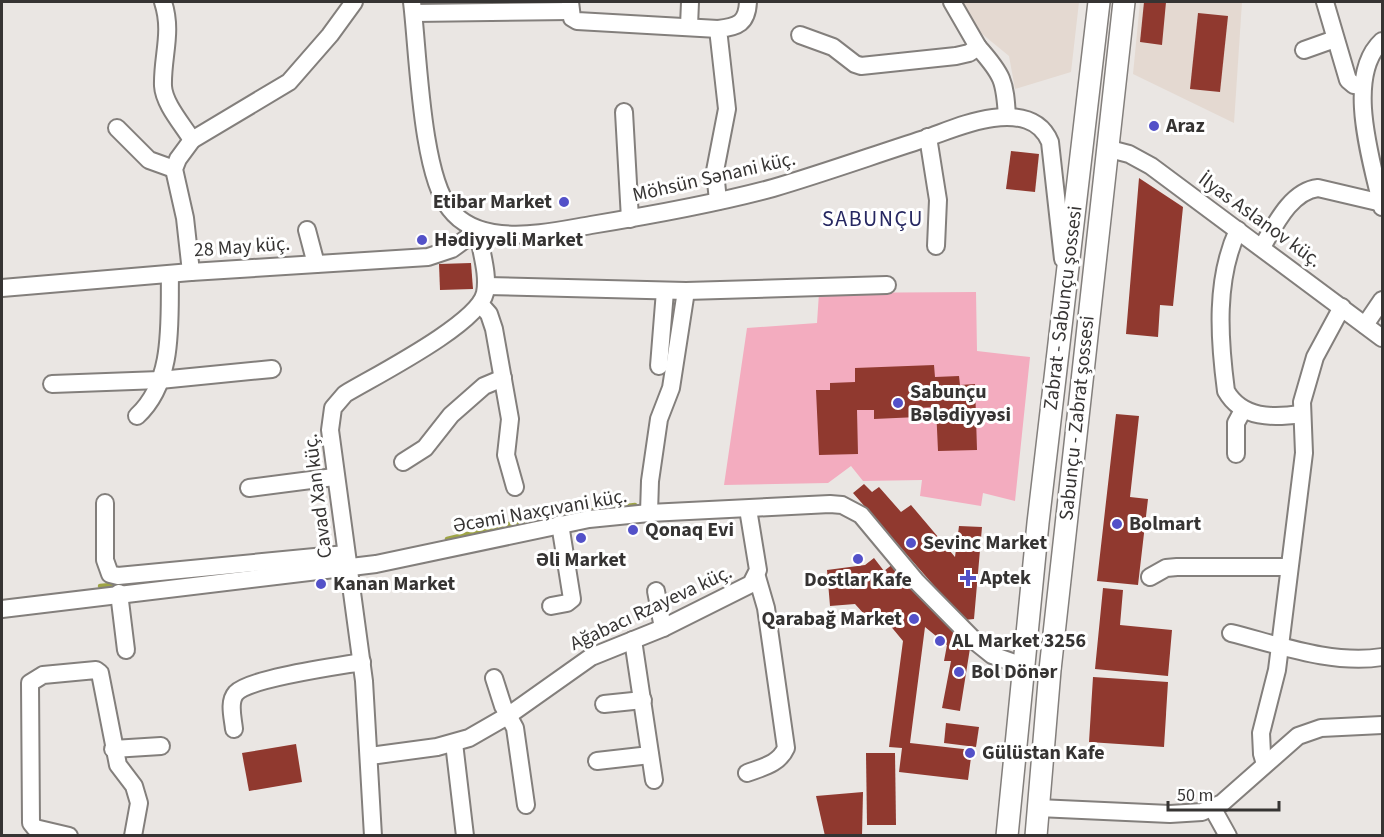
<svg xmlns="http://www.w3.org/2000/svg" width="1384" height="837" viewBox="0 0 1384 837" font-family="'Source Sans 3',sans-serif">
	<rect width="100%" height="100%" fill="#eae6e3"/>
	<g fill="#e4d9d1">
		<path d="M963,2H1079L1071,72L1015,89L1009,56L981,33Z"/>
		<path d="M1140,2H1242L1234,123L1133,74Z"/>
	</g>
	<path fill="#f3acbf" d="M976,292L977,351L1030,357L1015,501L983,493L981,506L920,496L922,480L863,481L851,466L828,483L724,485L747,328L817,323L819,293Z"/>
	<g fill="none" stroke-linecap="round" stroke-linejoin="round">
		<g stroke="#9fa545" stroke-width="4.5">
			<path d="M447,539L538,517L635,505"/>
			<path d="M100,586L122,584"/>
		</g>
	</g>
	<g fill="#90392f">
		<path d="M1144,2H1166L1162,45L1140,42Z"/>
		<path d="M1198,13L1228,16L1220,92L1190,89Z"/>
		<path d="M1011,151L1039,154L1035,192L1006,189Z"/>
		<path d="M1139,178L1183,207L1173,306L1160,305L1158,337L1126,334Z"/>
		<path d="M471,263L473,289L440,290L439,264Z"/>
		<path d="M934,365L935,377L959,376L960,385L975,384L977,450L938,451L936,407L918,408V417L874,419V410H857L858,454L819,455L816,390H830V383L855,382V368Z"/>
		<path d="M1116,414L1139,416L1130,497L1148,499L1138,585L1097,581Z"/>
		<path d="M864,484L872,492L879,487L901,512L911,505L955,557L959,526L982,527L974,619L964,620L853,493Z"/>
		<path d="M874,558L884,571L893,564L971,642L960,711L942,708L951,661H944L947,645L925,627L910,743L972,750L968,780L899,772L902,748L889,747L903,641L884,618L874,625L855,604L830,606L827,570L865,565Z"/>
		<path d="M1103,588L1123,590L1120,625L1172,630L1168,676L1095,669Z"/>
		<path d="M1093,677L1168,682L1164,747L1089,742Z"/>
		<path d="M946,723L979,727L976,747L944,743Z"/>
		<path d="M296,744L302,782L249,791L242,753Z"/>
		<path d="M866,753H895L896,825H867Z"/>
		<path d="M863,792L862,836H825L816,796Z"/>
	</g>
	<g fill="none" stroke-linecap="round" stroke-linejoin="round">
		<g stroke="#837f7c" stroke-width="20">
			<g id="minor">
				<path d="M163,2C173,32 162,57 163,86C164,104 183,125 192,140L289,82L330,35L354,2"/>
				<path d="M412,2C418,50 421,174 450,209C462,225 482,232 501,234C531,237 562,230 591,225C652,215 714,204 773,188C824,173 874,155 924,139C947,131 969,121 993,118C1017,115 1040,118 1050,142L1063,259"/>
				<path d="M570,2L572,18L577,21L718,29"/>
				<path d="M952,2L978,47"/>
				<path d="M1325,2L1348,80L1354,85L1363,86"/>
				<path d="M414,13L570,11"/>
				<path d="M689,26L690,2"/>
				<path d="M800,35L833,47L855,64L861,66L956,56L969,53L978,47C1003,75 1005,81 1007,117"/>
				<path d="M1382,41C1344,76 1372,162 1382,207"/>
				<path d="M1304,50L1335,39"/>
				<path d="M624,112L630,219"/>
				<path d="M117,128L149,160L174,169"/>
				<path d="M928,137L938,200L936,246"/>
				<path d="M1106,148L1129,154L1151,166L1382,338"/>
				<path d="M718,201L715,171L727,109L718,29C738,27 747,23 748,2"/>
				<path d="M307,230L316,264"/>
				<path d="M1238,230C1215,279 1219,338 1226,391C1242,419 1273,418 1301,414"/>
				<path d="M1262,247C1275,225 1291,191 1318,188L1382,203"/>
				<path d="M191,272L185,218L174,169L178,159L192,140"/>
				<path d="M486,286L686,291L887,285"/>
				<path d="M2,288L191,272L428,257L452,249L478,230"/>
				<path d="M481,305L489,314L494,329L510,419L506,455L515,487"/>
				<path d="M1365,325L1382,300"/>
				<path d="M659,366L665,291"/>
				<path d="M52,384L160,380L272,369"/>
				<path d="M137,416C175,381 169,321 170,274"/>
				<path d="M1236,454V423L1243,410"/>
				<path d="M403,462L425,448L451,415L484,386L503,378"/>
				<path d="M249,488L334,477"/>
				<path d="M105,503V560L110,574L118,576L346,554"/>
				<path d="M649,513L650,481L659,419L671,388L686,291"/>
				<path d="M1150,577L1166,568L1177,567H1289"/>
				<path d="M656,591L663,628"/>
				<path d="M119,593L126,650"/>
				<path d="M551,606L567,603L572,599L560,524"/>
				<path d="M2,609L376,564L589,519L649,513L830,504L842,505L861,515L916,581L977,643L992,655L1023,666"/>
				<path d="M1231,633C1279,645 1333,665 1382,657"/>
				<path d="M633,640L654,780"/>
				<path d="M494,678L503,706L515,728L526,805"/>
				<path d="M604,704L643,700"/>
				<path d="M234,729C233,718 228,702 236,693C250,678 339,666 362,662"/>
				<path d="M454,743L465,836"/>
				<path d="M113,749L161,746"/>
				<path d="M370,756L437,747L469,738L509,715L591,657L663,628L751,584L758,570L748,509"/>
				<path d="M597,761L650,755"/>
				<path d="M1265,764L1262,754L1261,733L1277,670L1304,453L1302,402L1315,357L1342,307"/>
				<path d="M747,773C763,767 779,764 786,748L766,608L757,577"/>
				<path d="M1038,808L1170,814L1202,812L1222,803L1298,736L1321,728L1382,725"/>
				<path d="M1213,809L1228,836"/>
				<path d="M69,836L35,828L31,823L30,683L43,675L96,670L100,673L118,765L134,786L139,803L133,836"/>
				<path d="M373,836L364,681L330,430L333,408L345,394C375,376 478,324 485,293C489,273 480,250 478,230"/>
			</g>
		</g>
		<g stroke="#837f7c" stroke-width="24">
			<g id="major">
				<path d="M1007,836L1038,523L1099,2"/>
				<path d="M1036,836L1050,670L1124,2"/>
			</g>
		</g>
		<use href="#minor" stroke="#fff" stroke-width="16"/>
		<use href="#major" stroke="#fff" stroke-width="21"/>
	</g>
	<g fill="#5351c8" stroke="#fff" stroke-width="2">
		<circle cx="1154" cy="126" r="6"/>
		<circle cx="564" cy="202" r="6"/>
		<circle cx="422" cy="240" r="6"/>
		<circle cx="898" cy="403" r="6"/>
		<circle cx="1117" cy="524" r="6"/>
		<circle cx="633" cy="530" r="6"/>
		<circle cx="581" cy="538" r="6"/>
		<circle cx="911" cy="543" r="6"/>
		<circle cx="858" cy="559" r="6"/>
		<path d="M965 569h6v6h6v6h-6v6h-6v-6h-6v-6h6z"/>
		<circle cx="321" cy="584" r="6"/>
		<circle cx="914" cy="619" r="6"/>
		<circle cx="940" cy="641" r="6"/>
		<circle cx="959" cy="672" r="6"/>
		<circle cx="970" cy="753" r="6"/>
	</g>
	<g text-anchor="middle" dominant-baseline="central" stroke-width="6" stroke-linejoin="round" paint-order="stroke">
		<g font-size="20" font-weight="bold" fill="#363433" stroke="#fff" text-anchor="start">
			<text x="1166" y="126">Araz</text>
			<text x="552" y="202" text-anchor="end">Etibar Market</text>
			<text x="434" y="240">Hədiyyəli Market</text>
			<text x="910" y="392">Sabunçu<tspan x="910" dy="23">Bələdiyyəsi</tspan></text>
			<text x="1129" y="524">Bolmart</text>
			<text x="645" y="530">Qonaq Evi</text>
			<text x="923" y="543">Sevinc Market</text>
			<text x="581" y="560" text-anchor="middle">Əli Market</text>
			<text x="980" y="578">Aptek</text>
			<text x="858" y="580" text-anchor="middle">Dostlar Kafe</text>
			<text x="333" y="584">Kanan Market</text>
			<text x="902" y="619" text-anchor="end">Qarabağ Market</text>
			<text x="952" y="641">AL Market 3256</text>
			<text x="971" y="672">Bol Dönər</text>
			<text x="982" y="753">Gülüstan Kafe</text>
		</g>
		<g font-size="20" fill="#363433" stroke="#fff">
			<text transform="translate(714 177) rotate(-13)">Möhsün Sənani küç.</text>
			<text transform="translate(1260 220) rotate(36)">İlyas Aslanov küç.</text>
			<text transform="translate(242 247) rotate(-4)">28 May küç.</text>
			<text transform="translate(1063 308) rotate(-83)">Zabrat - Sabunçu şossesi</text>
			<text transform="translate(1077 418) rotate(-84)">Sabunçu - Zabrat şossesi</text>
			<text transform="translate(318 496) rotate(-97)">Cavad Xan küç.</text>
			<text transform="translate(540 511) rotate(-10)">Əcəmi Naxçıvani küç.</text>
			<text transform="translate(651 608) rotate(-25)">Ağabacı Rzayeva küç.</text>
		</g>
		<g font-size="22" letter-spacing="1.5" fill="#262761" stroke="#fff">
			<text x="873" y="219">SABUNÇU</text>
		</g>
	</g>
	<rect width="1384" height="837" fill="none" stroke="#363433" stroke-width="6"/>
	<path d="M1168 801v9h111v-9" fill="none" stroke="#363433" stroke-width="3"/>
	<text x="1177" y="801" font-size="18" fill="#363433" stroke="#ffffff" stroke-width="4.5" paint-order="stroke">50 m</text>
</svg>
